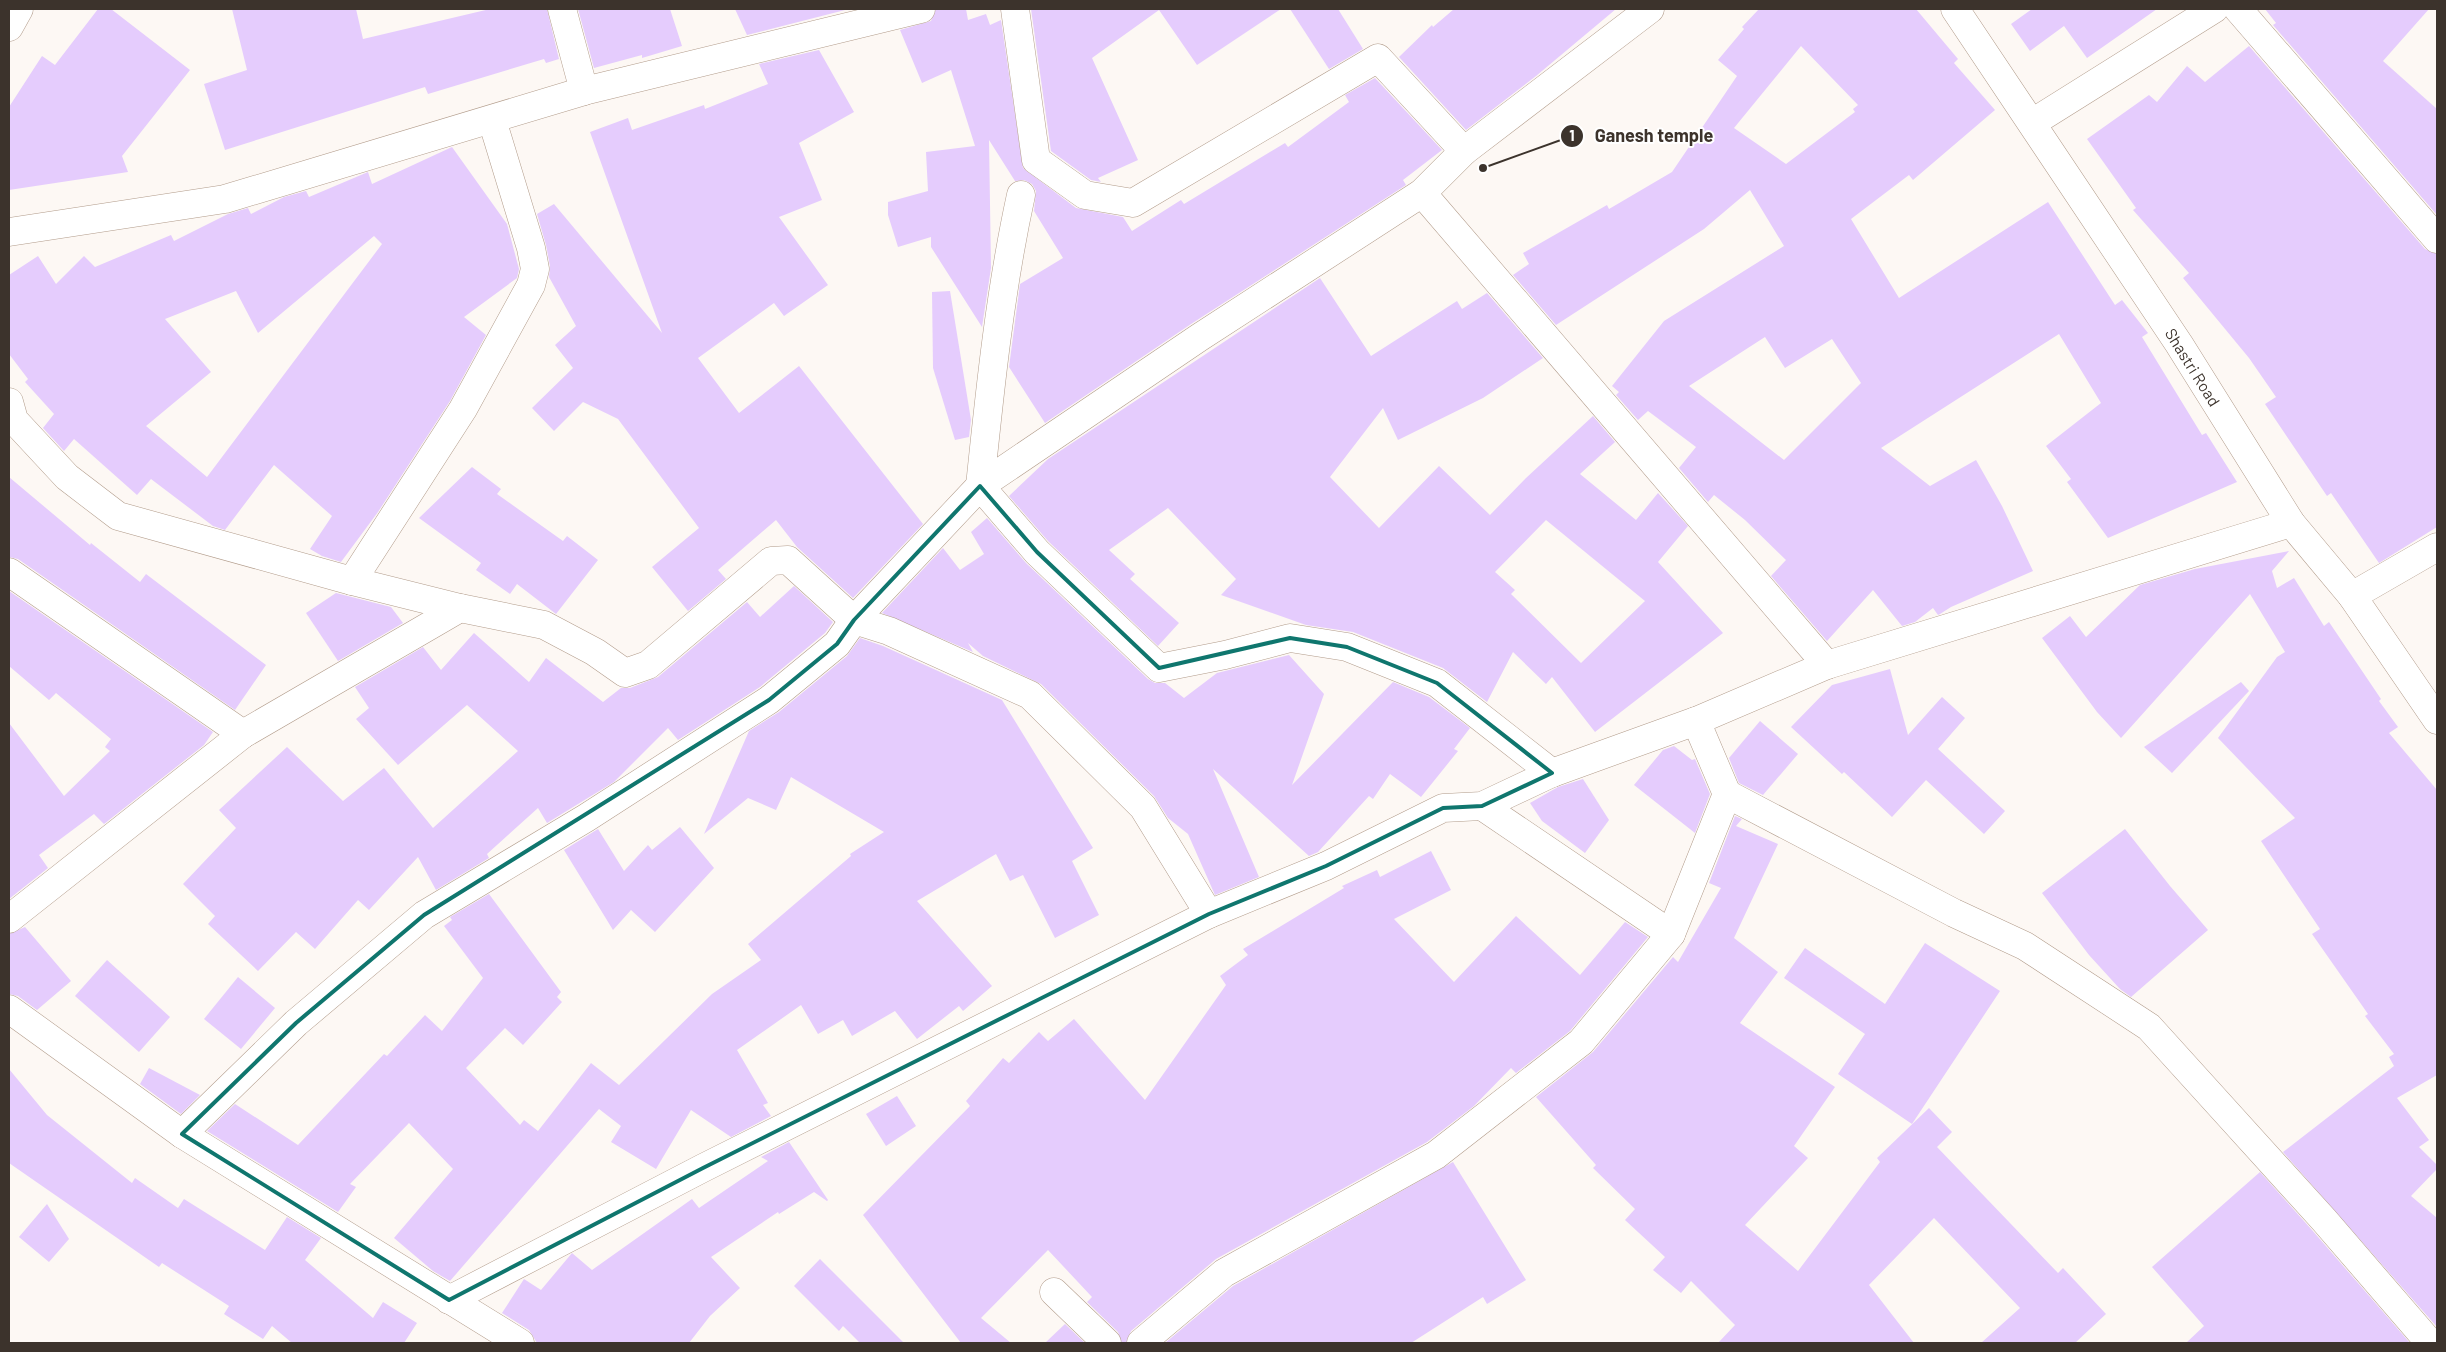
<svg xmlns="http://www.w3.org/2000/svg" width="2446" height="1352" viewBox="0 0 2446 1352" font-family="Barlow,sans-serif">
	<rect width="100%" height="100%" fill="#fdf8f4"/>
	<g fill="#e5ccfd" fill-rule="evenodd">
		<path d="M98,9H111L190,70L122,156L128,172L9,190V107L42,56L55,65Z"/>
		<path d="M232,9H356L363,39L490,9H547L559,59L546,63L544,59L428,94L425,87L225,150L204,84L247,70Z"/>
		<path d="M578,9H670L682,46L642,58V55L594,68Z"/>
		<path d="M735,9H849L747,35Z"/>
		<path d="M936,9H966L968,20L986,14L990,25L1001,20L1023,168L1076,208L1123,217L1132,231L1181,200L1184,204L1285,143L1288,147L1349,102L1345,95L1375,78L1442,150L1403,180L1406,185L1191,324L1045,423L1009,367L1020,284L1063,258L1034,211L1036,191L1032,184L1024,180L1015,181L989,140L991,268L982,327L931,247V237L898,247L888,215V202L928,191L926,152L975,146L951,70L922,83L900,30L931,21Z"/>
		<path d="M1031,9H1281L1197,65L1159,10L1092,58L1138,160L1098,178L1101,182L1091,180L1051,151Z"/>
		<path d="M1290,9H1338L1363,49L1329,69Z"/>
		<path d="M1454,9H1616L1536,76L1466,130L1399,57L1432,25L1433,27Z"/>
		<path d="M1759,9H1916L1958,59L1954,63L1995,110L1913,180L1909,175L1851,219L1899,298L2048,202L2115,305L2122,300L2148,333L2142,337L2202,435L2206,433L2237,482L2108,538L2067,482L2071,479L2046,446L2101,403L2059,334L1881,448L1930,486L1976,460L2002,506L2033,571L1951,607L1940,614L1938,615L1933,608L1915,622L1902,626L1873,590L1827,641L1771,576L1786,560L1745,520L1714,495L1708,502L1679,468L1696,447L1648,411L1638,420L1616,395L1619,392L1612,386L1664,321L1784,246L1750,190L1704,229L1556,325L1513,275L1529,264L1523,253L1607,205L1609,209L1672,172L1737,76L1718,60L1744,29L1742,27ZM1801,46L1858,105L1853,109L1855,112L1786,164L1734,128ZM1765,337L1785,368L1832,339L1861,383L1784,460L1689,386Z"/>
		<path d="M2032,9H2157L2087,58L2064,26L2030,51L2011,24Z"/>
		<path d="M2265,9H2429L2383,61L2437,109V215L2273,25L2276,23Z"/>
		<path d="M2249,46L2425,249L2437,254V527L2379,563L2331,493L2327,496L2265,404L2276,397L2249,358L2183,278L2189,273L2133,210L2136,208L2087,139L2149,95L2157,102L2187,66L2205,82Z"/>
		<path d="M819,50L854,112L799,143L822,200L779,217L828,285L784,316L774,303L698,358L739,413L799,366L923,524L853,598L797,547L776,520L718,570L726,579L688,611L652,567L699,528L618,419L583,402L554,431L532,408L573,368L555,345L576,326L549,277L550,266L546,245L537,214L554,204L662,333L590,132L628,118L632,130L704,105L705,109L768,84L759,64Z"/>
		<path d="M452,147L507,224L519,269L517,278L464,317L486,335L450,401L378,512L341,562L322,556L310,549L332,516L274,465L225,530L213,526L151,479L137,495L74,439L64,451L43,428L54,414L25,382L28,379L9,354V275L38,256L56,284L84,256L95,267L171,235L174,241L228,214L248,208L251,214L284,197L306,191L309,197L368,172L372,184ZM374,236L382,244L207,477L146,426L211,372L165,319L236,291L258,333Z"/>
		<path d="M1320,278L1371,356L1457,301L1462,309L1487,293L1543,358L1483,398L1398,440L1383,408L1330,477L1379,528L1439,466L1490,515L1526,478L1593,416L1615,442L1580,474L1636,520L1658,493L1688,526L1658,562L1723,633L1595,732L1552,677L1546,684L1513,652L1487,702L1443,668L1353,632L1306,625L1221,595L1236,579L1168,508L1109,550L1135,574L1130,579L1179,623L1158,646L1048,541L1009,496L1048,459ZM1546,520L1645,601L1581,663L1511,594L1515,590L1495,572Z"/>
		<path d="M950,291L971,420L969,437L955,440L933,368L932,292Z"/>
		<path d="M472,467L501,489L497,494L563,541L567,536L598,560L556,614L517,584L510,594L476,570L481,563L419,518Z"/>
		<path d="M9,477L90,545L91,543L140,582L146,574L266,665L235,710L18,559L9,557Z"/>
		<path d="M987,518L1026,563L1148,679L1155,683H1165L1184,698L1217,673L1289,655L1324,694L1292,785L1393,682L1429,697L1470,728L1454,749L1458,751L1421,797L1390,774L1373,799L1369,796L1318,852L1309,856L1213,769L1259,877L1215,895L1188,834L1168,818L1154,796L1041,684L983,656L968,643L973,652L882,613L943,548L960,570L984,554L971,532Z"/>
		<path d="M2289,551L2272,571L2277,588L2294,578L2324,626L2329,622L2381,699L2379,701L2398,727L2389,733L2437,790V1075L2397,1098L2429,1140L2419,1147L2437,1165V1169L2411,1196L2437,1218V1327L2283,1152L2394,1066L2389,1057L2394,1054L2365,1016L2368,1014L2312,934L2320,929L2261,841L2295,818L2218,738L2277,657L2285,652L2250,594L2121,738L2097,712L2042,638L2070,616L2086,637L2140,585L2195,569Z"/>
		<path d="M794,586L833,622L825,633L760,687L678,740L668,728L614,782L547,823L538,808L487,854L489,858L436,890L418,857L369,910L358,900L315,949L296,932L258,971L208,924L215,916L183,884L236,828L219,810L287,747L343,801L384,768L433,828L518,751L467,705L398,765L356,719L369,708L355,687L423,647L441,670L474,633L529,682L546,658L603,702L621,688H630L658,677L747,602L760,617Z"/>
		<path d="M9,591L213,732L204,745L104,824L94,814L39,855L48,868L9,899V723L64,796L110,751L105,747L111,739L56,693L49,700L9,666Z"/>
		<path d="M336,593L391,607L403,623L338,661L306,613Z"/>
		<path d="M860,638L883,646L1002,700L1093,848L1072,861L1099,915L1055,938L1023,875L1010,881L996,854L917,901L992,986L963,1011L959,1006L917,1039L895,1011L852,1036L843,1020L818,1034L801,1005L737,1050L768,1103L763,1105L771,1116L731,1137L691,1110L656,1169L611,1142L621,1126L599,1109L450,1281L433,1271L394,1238L453,1169L409,1123L350,1184L356,1187L338,1212L207,1131L235,1104L298,1145L384,1054L387,1056L425,1015L442,1031L483,978L444,926L452,920L450,917L489,894L561,992L557,997L562,1002L523,1045L505,1028L466,1068L520,1125L524,1120L538,1131L591,1063L619,1085L712,994L761,960L748,944L851,856L850,854L884,832L791,777L776,810L748,798L704,834L749,731L779,712L847,656Z"/>
		<path d="M1890,669L1908,735L1942,697L1965,718L1938,749L2005,811L1984,834L1926,780L1892,817L1844,772L1842,774L1791,727L1832,685Z"/>
		<path d="M2241,682L2249,691L2172,773L2144,747Z"/>
		<path d="M1760,721L1798,754L1763,795L1739,783L1729,758Z"/>
		<path d="M1674,746L1692,760L1695,759L1710,794L1695,833L1634,785L1663,750Z"/>
		<path d="M1583,779L1609,820L1585,853L1542,821L1530,803L1558,787Z"/>
		<path d="M1735,816L1742,819L1736,826L1778,844L1734,938L1778,972L1740,1023L1835,1087L1794,1146L1808,1158L1745,1225L1798,1271L1880,1162L1877,1158L1929,1108L1952,1132L1937,1147L2058,1273L2063,1268L2106,1314L2075,1343H1981L2020,1308L1934,1218L1869,1285L1914,1343H1718L1735,1325L1691,1281L1681,1293L1653,1270L1665,1257L1625,1220L1635,1209L1593,1168L1596,1165L1536,1097L1593,1052L1673,957L1678,962L1721,888L1709,883Z"/>
		<path d="M680,827L714,868L655,932L631,910L613,930L564,850L598,829L624,871L648,845L652,850Z"/>
		<path d="M2125,829L2170,886L2208,930L2131,997L2120,989L2089,955L2042,893Z"/>
		<path d="M1431,851L1451,890L1394,919L1454,982L1516,916L1580,975L1625,922L1648,937L1570,1031L1516,1073L1511,1068L1474,1106L1427,1142L1216,1259L1131,1331L1126,1343H1122L1118,1332L1087,1302L1092,1297L1048,1250L981,1318L1011,1343H961L863,1215L970,1106L966,1101L1003,1058L1009,1063L1039,1032L1048,1041L1074,1019L1145,1100L1226,985L1220,976L1248,955L1243,949L1344,888L1342,886L1377,870L1380,877Z"/>
		<path d="M25,927L71,981L37,1010L18,996L9,994V934Z"/>
		<path d="M1925,943L2000,991L1912,1124L1838,1074L1865,1034L1784,978L1805,948L1885,1004Z"/>
		<path d="M107,960L170,1017L139,1052L75,996Z"/>
		<path d="M238,977L275,1008L241,1049L204,1019Z"/>
		<path d="M149,1068L200,1095L181,1114L140,1084Z"/>
		<path d="M9,1069L47,1115L132,1183L135,1178L178,1208L184,1199L265,1250L287,1217L321,1238L305,1260L373,1318L383,1302L417,1323L404,1343H292L272,1326L263,1339L224,1314L229,1306L162,1263L159,1267L9,1163Z"/>
		<path d="M897,1096L916,1126L886,1146L866,1114Z"/>
		<path d="M789,1142L828,1200L827,1201L814,1192L779,1214L778,1212L711,1257L740,1288L710,1316L689,1343H537L529,1330L502,1313L524,1279L541,1290L572,1253L592,1270L692,1199L699,1208L768,1161L761,1157Z"/>
		<path d="M1453,1162L1526,1280L1487,1304L1483,1297L1411,1343H1165L1233,1286Z"/>
		<path d="M2260,1172L2312,1230L2410,1343H2186L2204,1326L2152,1267Z"/>
		<path d="M47,1204L69,1239L49,1262L19,1237Z"/>
		<path d="M820,1259L904,1343H860L843,1326L839,1331L794,1286Z"/>
		<path d="M1065,1324L1085,1343H1045Z"/>
	</g>
	<g fill="none" stroke-linecap="round" stroke-linejoin="round">
		<g stroke="#b29c8b" stroke-width="29">
			<g id="street">
				<path d="M562,9L584,91"/>
				<path d="M1015,9L1036,160L1085,195L1133,203L1378,58L1464,151"/>
				<path d="M2238,9L2437,239"/>
				<path d="M2032,123L2214,9"/>
				<path d="M1422,193L1827,665"/>
				<path d="M1021,195C1000,291 990,389 980,486L1200,337L1422,193L1464,151L1650,9"/>
				<path d="M9,232L225,199L584,91L921,9"/>
				<path d="M9,402L14,420L67,477L118,516L352,581L460,608L544,625L595,652L625,673L648,665L771,561L788,560L854,620L889,631L1030,695L1143,807L1209,914"/>
				<path d="M9,572L243,734"/>
				<path d="M352,581L463,409L531,285L535,269L531,248L492,120"/>
				<path d="M2352,596L2437,547"/>
				<path d="M1727,794L1954,913L2025,946L2149,1027L2324,1220L2430,1343"/>
				<path d="M1482,806L1671,934"/>
				<path d="M9,919L243,734L460,608"/>
				<path d="M9,1009L182,1134L520,1343"/>
				<path d="M182,1134L296,1023L424,915L586,818L769,700L837,644L854,620L980,486L1037,552L1159,668L1225,655L1290,638L1347,647L1437,683L1552,773"/>
				<path d="M1054,1292L1107,1343"/>
				<path d="M449,1300L703,1168L1209,914L1326,866L1443,808L1482,806L1552,773L1696,721L1827,665L2291,523"/>
				<path d="M1141,1343L1224,1273L1436,1155L1581,1042L1671,934L1727,794L1696,721"/>
			</g>
		</g>
		<g stroke="#b29c8b" stroke-width="29">
			<path id="secondary" d="M1955,9L2179,344L2291,523L2352,596L2437,720"/>
		</g>
		<g stroke="#b29c8b" stroke-width="29">
			<path id="primary" d="M9,27L19,9"/>
		</g>
		<use href="#street" stroke="#fff" stroke-width="28"/>
		<use href="#secondary" stroke="#fff" stroke-width="28"/>
		<use href="#primary" stroke="#fff" stroke-width="28"/>
	</g>
	<path fill="none" stroke="#0f766e" stroke-width="4" stroke-linejoin="round" d="M980,486L1037,552L1159,668L1290,638L1347,647L1437,683L1552,773L1482,806L1443,808L1326,866L1209,914L703,1168L449,1300L182,1134L296,1023L424,915L769,700L837,644L854,620Z"/>
	<g text-anchor="middle" dominant-baseline="central" stroke-width="4" stroke-linejoin="round" paint-order="stroke">
		<g font-size="16" fill="#3c332c" stroke="#fff">
			<text transform="translate(2193 367) rotate(58)">Shastri Road</text>
		</g>
	</g>
	<path fill="none" stroke="#3c332c" stroke-width="2" d="M1483 168L1572 136"/>
	<g fill="#3c332c" stroke="#fff" stroke-width="2">
		<circle cx="1483" cy="168" r="5"/>
		<circle cx="1572" cy="136" r="12"/>
	</g>
	<g font-size="15" text-anchor="middle" font-weight="bold" fill="#fff">
		<text x="1572" y="141">1</text>
	</g>
	<g font-size="18" text-anchor="middle" font-weight="bold" fill="#3c332c" stroke="#fff" stroke-width="4" stroke-linejoin="round" paint-order="stroke">
		<text x="1654" y="142">Ganesh temple</text>
	</g>
	<rect width="2446" height="1352" fill="none" stroke="#3c332c" stroke-width="20"/>
</svg>
